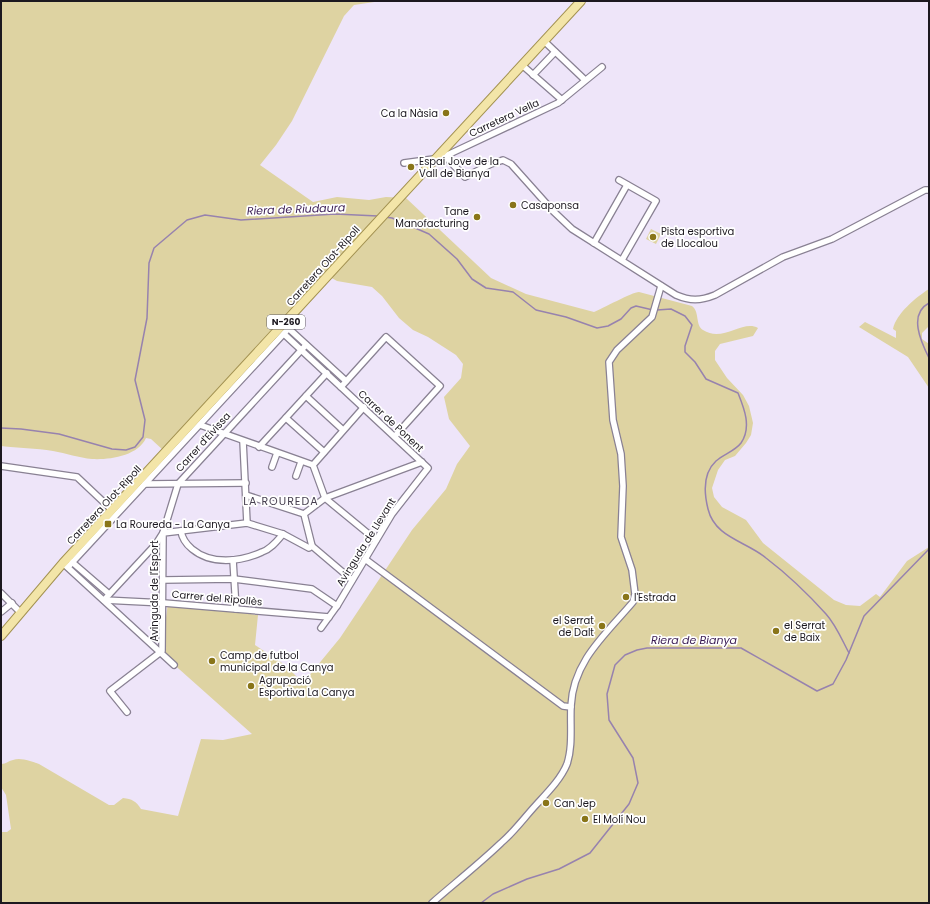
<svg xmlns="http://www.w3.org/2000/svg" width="930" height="904" viewBox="0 0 930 904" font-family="Poppins,sans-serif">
	<rect width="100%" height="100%" fill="#eee5f9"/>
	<g fill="#ded3a2">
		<path d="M1,1H381L354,5L344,16L292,121L276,145L260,165L313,202L337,197L369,200L386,197L406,198L491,278L526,294L594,312C602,309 632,292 639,292L692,306C700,312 695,325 703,330C723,343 743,319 758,328L753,336L720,344L715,351V360L727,378L743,395L749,406L753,423L751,435L746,443L735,456L725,460L718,470L712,488L714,497L722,507L746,520L763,543L834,600L846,605L860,606L876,594L880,597L907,561L929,547V903H1V832H7L11,829L6,795L1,787V764C6,764 8,761 13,760C20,757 31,761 39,764L109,805H114L123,798C132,799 136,801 141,809L178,816L201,739L223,740L252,734L161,653L168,603L258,615L255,645L285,665L303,683L340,638L412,530L446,489L457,464L470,446L449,419L444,397L461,378L463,364L456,355L428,337L413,330L399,318L382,296L372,287L337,281L330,277L331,279L204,418L164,451L151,439L146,438C138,456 109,460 92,459C79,458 66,453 53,451C36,448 18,448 1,446Z"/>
		<path d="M651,229L661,234L656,244L646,239Z"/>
		<path d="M929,289V326L922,333V339L929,344V388L908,357L859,327L865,322L896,338V331L893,329C896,314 916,297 929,289Z"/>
	</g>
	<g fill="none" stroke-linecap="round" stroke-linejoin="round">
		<g stroke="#9782ae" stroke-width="1.5">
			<path d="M385,217L392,218L429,234L457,259L472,279L486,288L513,292L536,310L566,317L597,328L608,326L621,319L631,308L636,306L653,310"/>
			<path d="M929,303C908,314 921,342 929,358"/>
			<path d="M657,310L671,309L685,316L692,325L685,346V352L695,362L706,379L738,393C744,408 752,427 741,443C735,451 724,454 716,461C703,473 704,493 708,509C715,538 746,541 766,558C787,574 808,594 826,614C836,625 842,640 849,653"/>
			<path d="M1,428L21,429L59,434L112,449L126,450L135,447L143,437L145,420L135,380L147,318L149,263L154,248L187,220L205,215L241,220L335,214L378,216"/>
			<path d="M481,903L493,894L527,879L559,869L590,853L629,804L638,783L633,758L609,720L607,694L615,665L625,655L637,650L647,648H741L817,691L833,684L846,660L864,616L929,549"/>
		</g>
		<g stroke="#898193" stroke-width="8">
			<g id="minor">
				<path d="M544,41L585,80"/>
				<path d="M522,65L562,100"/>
				<path d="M533,75L555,52"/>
				<path d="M441,152L465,177L491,164L503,160L511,164L553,211L572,229L676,295C690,301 700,301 715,295L783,257L832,239L925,190H929"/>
				<path d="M404,163L441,158L558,103L602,67"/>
				<path d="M619,180L656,201L622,260"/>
				<path d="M594,243L627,185"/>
				<path d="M287,327L346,381"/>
				<path d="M284,334L428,468L392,514L337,606L321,628"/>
				<path d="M341,387L386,337L440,386L395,436"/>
				<path d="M306,396L343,430"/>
				<path d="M364,407L313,465L325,498L376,540"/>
				<path d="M286,418L324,452"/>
				<path d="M200,425L313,465"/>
				<path d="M243,441L247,523"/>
				<path d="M259,447L327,373"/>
				<path d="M1,466L77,477L112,510"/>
				<path d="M272,467L277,453"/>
				<path d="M296,476L301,462"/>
				<path d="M145,484L246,483"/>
				<path d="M246,495L304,514"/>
				<path d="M181,531C182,538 186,544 192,549C211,565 240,562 262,552C271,549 277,541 283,534"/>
				<path d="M312,546L304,514L325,498L422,462"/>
				<path d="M365,559L563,706L571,707"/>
				<path d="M233,560L236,609"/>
				<path d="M72,562L109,594"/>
				<path d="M65,565L174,665"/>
				<path d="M68,567L289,328"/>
				<path d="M163,580L234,579L312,589L337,606"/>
				<path d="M1,593L20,612"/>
				<path d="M104,600L156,544L163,533L178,484L306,345"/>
				<path d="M104,600L164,603L329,617"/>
				<path d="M1,612L12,603"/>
				<path d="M127,712L110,691L162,651L163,533L247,523L283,534L309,548L312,546L352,580"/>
				<path d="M432,903C455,883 479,864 501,843C514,832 524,818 536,805C547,793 561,779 567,764C573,746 570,725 571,706C573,661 606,634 633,602L635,594L632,570L621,537L623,486L621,454L613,420L609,362L617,350L652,317L661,286"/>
			</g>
		</g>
		<g stroke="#a39252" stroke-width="10">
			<path id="primary" d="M1,636L63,563L581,1"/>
		</g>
		<use href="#minor" stroke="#fff" stroke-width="5.5"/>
		<use href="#primary" stroke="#f3e5a8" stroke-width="8"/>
	</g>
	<g fill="#897519" stroke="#fff" stroke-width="1.5">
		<circle cx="446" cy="113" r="4"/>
		<circle cx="411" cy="167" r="4"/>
		<circle cx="513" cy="205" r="4"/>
		<circle cx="477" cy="217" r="4"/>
		<circle cx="653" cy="237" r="4"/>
		<rect x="104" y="520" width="8" height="8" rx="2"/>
		<circle cx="626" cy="597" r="4"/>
		<circle cx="602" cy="626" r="4"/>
		<circle cx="776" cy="631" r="4"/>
		<circle cx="212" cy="661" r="4"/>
		<circle cx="251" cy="686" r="4"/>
		<circle cx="546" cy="803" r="4"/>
		<circle cx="585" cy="819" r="4"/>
	</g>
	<g text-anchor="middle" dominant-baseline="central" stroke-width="3.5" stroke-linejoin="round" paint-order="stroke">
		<rect fill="#fff" stroke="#605d62" stroke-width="1" x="267" y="315" width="38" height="14" rx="3"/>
		<g font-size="9" font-weight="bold" fill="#1c181f">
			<text x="286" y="322">N-260</text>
		</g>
		<g font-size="10" fill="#1c181f" stroke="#fff" text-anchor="start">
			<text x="438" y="113" text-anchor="end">Ca la Nàsia</text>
			<text x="419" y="161">Espai Jove de la<tspan x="419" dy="12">Vall de Bianya</tspan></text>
			<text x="521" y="205">Casaponsa</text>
			<text x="469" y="211" text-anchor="end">Tane<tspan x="469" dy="12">Manofacturing</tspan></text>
			<text x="661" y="231">Pista esportiva<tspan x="661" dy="12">de Llocalou</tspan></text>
			<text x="116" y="524">La Roureda - La Canya</text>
			<text x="634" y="597">l'Estrada</text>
			<text x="594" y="620" text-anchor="end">el Serrat<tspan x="594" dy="12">de Dalt</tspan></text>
			<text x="784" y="625">el Serrat<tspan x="784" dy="12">de Baix</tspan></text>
			<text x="220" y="655">Camp de futbol<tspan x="220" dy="12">municipal de la Canya</tspan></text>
			<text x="259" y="680">Agrupació<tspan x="259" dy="12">Esportiva La Canya</tspan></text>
			<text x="554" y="803">Can Jep</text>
			<text x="593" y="819">El Molí Nou</text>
		</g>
		<g font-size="10" fill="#1c181f" stroke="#fff">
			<text transform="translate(504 118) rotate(-25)">Carretera Vella</text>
			<text transform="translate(323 266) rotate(-48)">Carretera Olot-Ripoll</text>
			<text transform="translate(391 421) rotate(43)">Carrer de Ponent</text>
			<text transform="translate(203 442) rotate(-48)">Carrer d'Eivissa</text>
			<text transform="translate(104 505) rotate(-47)">Carretera Olot-Ripoll</text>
			<text transform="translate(366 542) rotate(-58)">Avinguda de Llevant</text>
			<text transform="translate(154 591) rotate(-90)">Avinguda de l'Esport</text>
			<text transform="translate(217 598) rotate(5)">Carrer del Ripollès</text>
		</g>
		<g font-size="11" font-style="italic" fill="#391b53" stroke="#fff">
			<text transform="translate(296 209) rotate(-2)">Riera de Riudaura</text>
			<text x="694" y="640">Riera de Bianya</text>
		</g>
		<g font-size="11" letter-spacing="1" fill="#463f4f" stroke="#fff">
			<text x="281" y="501">LA ROUREDA</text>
		</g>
	</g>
	<rect width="930" height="904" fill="none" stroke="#1c181f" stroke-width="4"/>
</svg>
